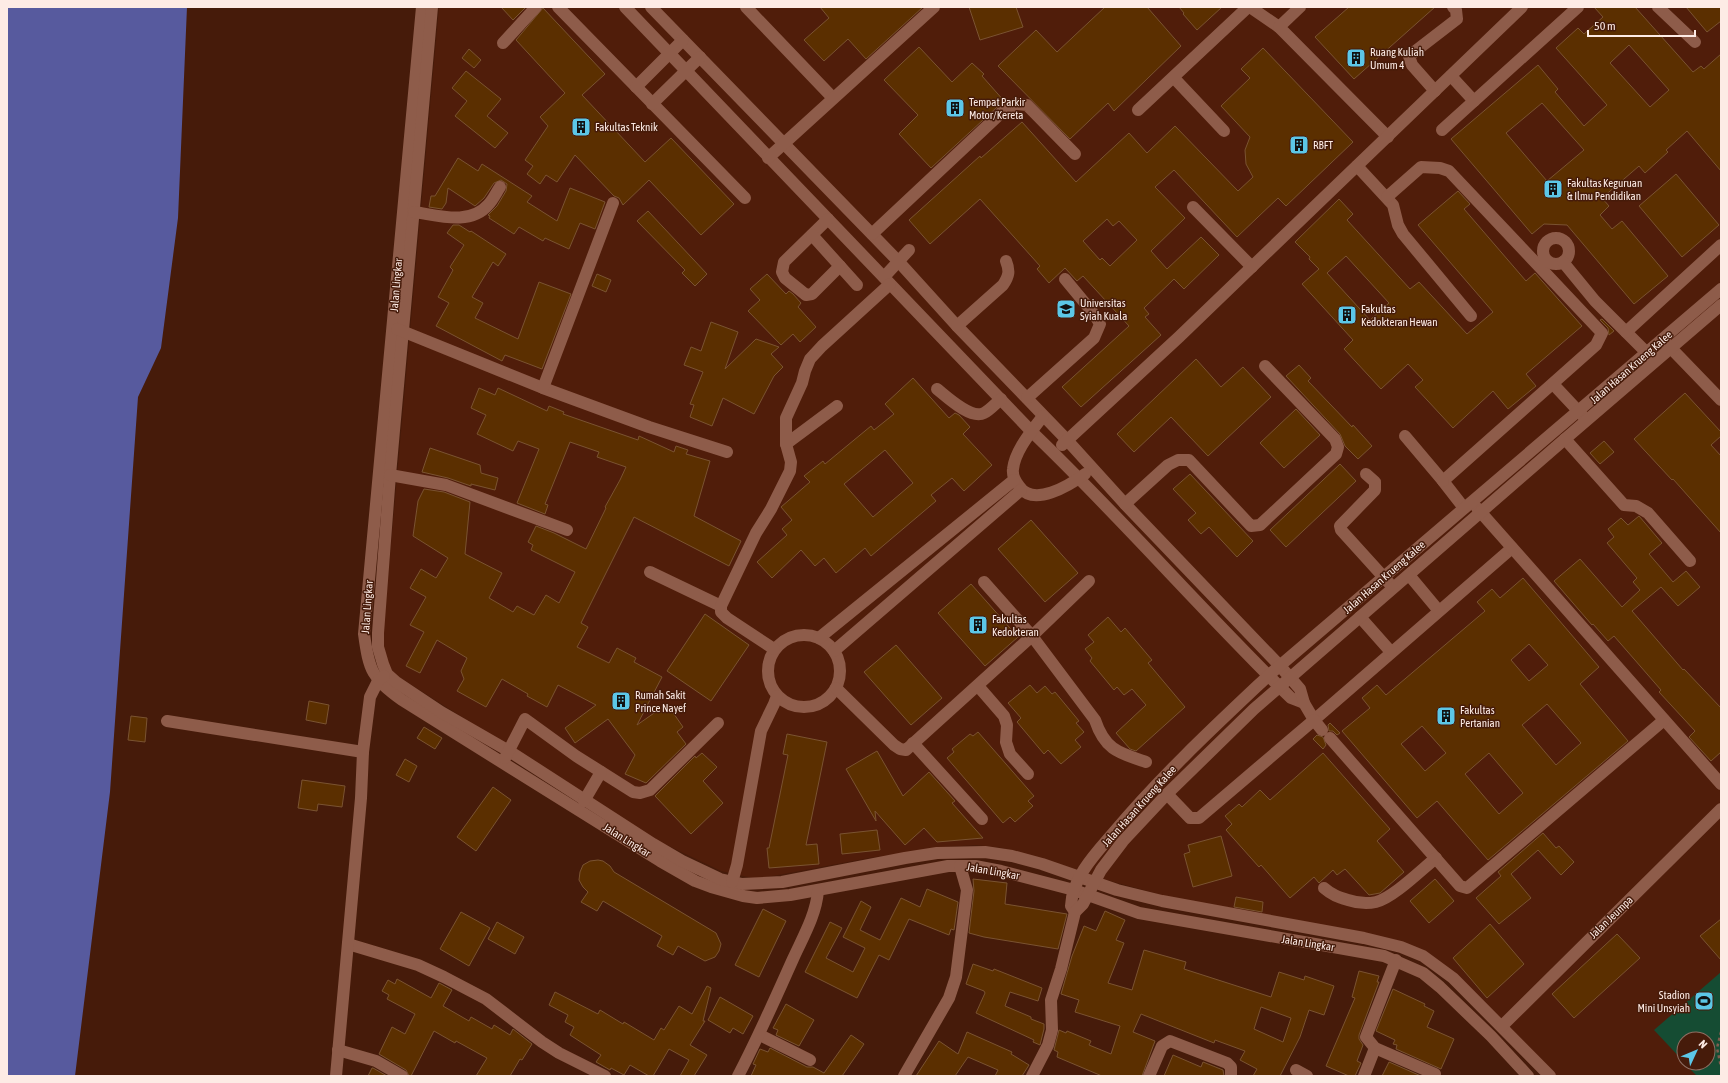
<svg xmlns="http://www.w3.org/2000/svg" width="1728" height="1083" viewBox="0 0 1728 1083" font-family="'Asap Condensed',sans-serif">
	<rect width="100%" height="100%" fill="#461b0a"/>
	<path fill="#501d0a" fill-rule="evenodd" d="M439,7H1721V1076H1554L1433,960L1169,897L1070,870L1002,848L976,845L946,847L869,858L757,879L721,871L654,839L391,672L381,656ZM1684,1039H1708V1063H1684Z"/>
	<path fill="#154c33" d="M1721,972V1076H1697L1684,1063H1708V1039H1684V1062L1654,1030Z"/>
	<path fill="#575a9e" d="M7,7H187L178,218L161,348L138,397L110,792L75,1076H7Z"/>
	<g fill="#5b2f00" stroke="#7a5331" fill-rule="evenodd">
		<path d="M501,7H526L513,20Z"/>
		<path d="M820,7H923L866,59L848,39L824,61L804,40L829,18Z"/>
		<path d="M969,7H1016L1023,27L980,40Z"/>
		<path d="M1105,7H1147L1181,46L1114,111L1108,103L1070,139L998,66L1036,30L1057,52Z"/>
		<path d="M1179,7H1222L1197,30L1183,14L1184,13Z"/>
		<path d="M1349,7H1435L1354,79L1315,37Z"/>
		<path d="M1594,7H1635L1693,72L1701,66L1704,69L1721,54V171L1687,131L1666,150L1668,152L1645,173L1639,166L1602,198L1609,206L1600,215L1612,229L1622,221L1668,276L1634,304L1567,225L1544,224L1532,234L1451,139L1538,65L1558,89L1555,92L1584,126L1607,105L1556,48L1578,28L1584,34L1603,17ZM1629,45L1669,90L1650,107L1610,63ZM1542,103L1584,150L1547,181L1506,133Z"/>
		<path d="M1686,7H1721V21L1707,32Z"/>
		<path d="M543,8L605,74L582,95L645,162L671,138L734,204L701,235L649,180L623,205L619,198L614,196L575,155L557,182L546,175L540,184L527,174L533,166L525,160L548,126L540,117L565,93L516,40Z"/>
		<path d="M919,47L952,82L972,63L984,74L982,76L1005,102L996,108L931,168L899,134L918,115L884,80Z"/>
		<path d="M1263,48L1353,142L1286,206L1278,198L1237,237L1174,170L1155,187L1185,218L1151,251L1167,269L1201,237L1219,255L1184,289L1174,279L1144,308L1149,314L1145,317L1161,335L1081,407L1062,387L1129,326L1083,276L1077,281L1065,268L1049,283L1037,269L1040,266L980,199L930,244L909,220L980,156L981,158L1022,122L1076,182L1129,133L1147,153L1175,126L1238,191L1253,177L1246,164L1245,150L1250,137L1221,106L1250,78L1241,69ZM1107,219L1113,226L1119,221L1137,240L1110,266L1102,258L1100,260L1083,241Z"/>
		<path d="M469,49L481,60L474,68L462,58Z"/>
		<path d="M466,71L501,99L487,116L508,133L495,148L455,116L467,101L452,88Z"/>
		<path d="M458,158L478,171L482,164L532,196L527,202L557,221L570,188L605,202L595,229L580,223L569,249L545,238L543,241L519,227L514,234L489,218L490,216L488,215L497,206L506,191L507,184L501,180L494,183L484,198L475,206L448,188L446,203L442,209L429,207L431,196H435Z"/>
		<path d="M1676,174L1719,225L1682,257L1639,206Z"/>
		<path d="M1458,191L1470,204L1464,209L1526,281L1535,273L1582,326L1526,374L1536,386L1508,409L1493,391L1453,428L1415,387L1423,380L1408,364L1381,389L1344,349L1353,340L1302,284L1319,269L1309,259L1310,257L1295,242L1339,199L1353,214L1347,220L1410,289L1419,282L1467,334L1493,312L1418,225ZM1346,256L1389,303L1370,320L1327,273Z"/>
		<path d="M648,211L707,274L695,286L682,273L685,270L637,221Z"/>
		<path d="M453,225H459L470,232L471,231L506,254L498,266L493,262L472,297L483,303L475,318L518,339L539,282L571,294L542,369L505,355L502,361L436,326L449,303L438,297L453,270L450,267L464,245L447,233Z"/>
		<path d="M597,274L611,280L606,292L592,286Z"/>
		<path d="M767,274L786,294L789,291L793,294L801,303L798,307L816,327L800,342L793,334L781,345L748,311L760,300L750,289Z"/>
		<path d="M1602,319L1614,331L1609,335L1608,328L1600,320Z"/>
		<path d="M711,322L738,332L725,369L756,339L779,347L771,354L783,367L774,376L754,414L723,398L712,426L690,417L694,405L690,404L703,372L684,365L691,347L701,351Z"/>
		<path d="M1196,359L1221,387L1243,367L1271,397L1208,456L1171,417L1134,452L1117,434Z"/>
		<path d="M1299,365L1311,378L1308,381L1352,427L1353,425L1372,446L1358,459L1345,446L1340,434L1286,376Z"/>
		<path d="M913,378L949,418L955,413L959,415L970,427L963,434L992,465L964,491L952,478L931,495L936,501L871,556L865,548L836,573L824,558L815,566L801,550L772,578L757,562L787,535L782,529L792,520L781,507L810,482L804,476L823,461L825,464L871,426L874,430L894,414L885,404ZM885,450L913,483L873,517L844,484Z"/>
		<path d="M479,388L495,395L498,388L547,411L549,406L564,412L563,414L638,440L639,436L674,452L676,446L688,450L686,454L710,461L694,516L741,541L729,566L634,517L581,623L588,627L577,647L609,663L617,648L636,658L634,662L662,677L637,725L667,704L683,727L677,732L686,744L646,783L625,774L635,755L608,719L575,743L565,728L596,705L558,685L547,707L527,696L528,694L502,679L486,707L457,691L464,679L461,671L467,658L437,640L420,673L406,666L424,632L410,625L426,597L410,588L421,569L436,578L448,558L413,536L418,501L424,489L444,492L470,502L465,554L502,573L489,598L513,612L517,606L534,615L546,595L559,603L575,572L531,550L533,545L528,542L536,526L554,533L586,549L606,508L605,507L620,480L626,467L597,457L599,452L570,442L545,504L548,505L545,514L517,503L539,449L518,441L513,451L477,434L486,415L471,408Z"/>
		<path d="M1685,393L1721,432V436L1711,445L1721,456V533L1673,479L1672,480L1634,439Z"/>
		<path d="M1296,409L1320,435L1284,468L1260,443Z"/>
		<path d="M1604,441L1614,452L1600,464L1590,453Z"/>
		<path d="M430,448L480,465L481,473L498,478L495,490L471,484V486L448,478L422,472Z"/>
		<path d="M1340,464L1356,481L1286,547L1270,530Z"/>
		<path d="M1190,474L1253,541L1237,557L1209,527L1201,534L1188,520L1196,513L1173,489Z"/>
		<path d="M1639,516L1662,543L1649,554L1673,582L1686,571L1700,587L1678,606L1661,587L1632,611L1683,670L1684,669L1721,708V752L1711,761L1689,737L1695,731L1659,692L1661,690L1614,636L1608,641L1593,624L1592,625L1554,581L1580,559L1622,607L1640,590L1633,582L1637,578L1607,543L1614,537L1608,529L1621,518L1628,525Z"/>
		<path d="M1031,520L1078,573L1045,602L998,549Z"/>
		<path d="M1523,578L1599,667L1580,684L1628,741L1488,860L1437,801L1417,818L1342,731L1370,708L1362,698L1377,685L1386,695L1485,611L1477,602L1492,589L1500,598ZM1529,644L1548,665L1529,681L1511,660ZM1547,704L1581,743L1556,765L1522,725ZM1422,726L1446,753L1425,771L1401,744ZM1489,753L1523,793L1499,814L1465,774Z"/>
		<path d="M971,584L1018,637L985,666L938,613Z"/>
		<path d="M705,614L749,645L711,701L667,671Z"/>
		<path d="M1108,617L1121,632L1125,628L1152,660L1148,663L1185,707L1136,751L1130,749L1116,733L1146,705L1132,689L1124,695L1117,687L1114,690L1090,661L1092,658L1085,649L1094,642L1088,635Z"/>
		<path d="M896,645L942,698L911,725L864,672Z"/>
		<path d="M1030,685L1037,693L1045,686L1052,694L1055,692L1079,721L1076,723L1084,732L1075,740L1081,747L1061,764L1048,750L1044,754L1017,722L1021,718L1008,703Z"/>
		<path d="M309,701L329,705L326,724L306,720Z"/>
		<path d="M131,716L147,718L145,742L128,740Z"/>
		<path d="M1330,723L1340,733L1337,735L1333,731H1329L1328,725Z"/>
		<path d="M424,727L442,738L435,749L417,738Z"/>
		<path d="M978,732L1034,796L1028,801L1033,806L1015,822L1010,817L1003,823L947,758L954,752L952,749L970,734L973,736Z"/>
		<path d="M787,734L827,742L806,845L817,844L819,864L769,868L767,848H769L788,755L783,754Z"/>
		<path d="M1317,735L1323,737L1326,745L1323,749L1313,739Z"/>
		<path d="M877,751L903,796L929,772L955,801L952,803L983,838L937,842L924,828L905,845L875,811L876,821L846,769Z"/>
		<path d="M702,753L717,767L703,781L723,803L691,834L655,796L695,756L696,758Z"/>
		<path d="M1323,753L1390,829L1377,841L1404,872L1380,893L1369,895L1345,869L1337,875L1333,870L1319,883L1314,877L1290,898L1261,865L1259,867L1226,830L1232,824L1225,816L1239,804L1242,807L1260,790L1270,800Z"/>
		<path d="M405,759L417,766L409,782L396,775Z"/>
		<path d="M302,780L345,786L342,807L318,804L317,811L298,808Z"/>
		<path d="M493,787L511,800L476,851L457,837Z"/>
		<path d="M877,830L880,850L842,854L840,834Z"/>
		<path d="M1543,833L1556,848L1559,846L1574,862L1561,875L1538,850L1511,874L1531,898L1499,924L1476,898L1501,876L1498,872Z"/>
		<path d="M1221,836L1232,876L1193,887L1184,854L1190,852L1188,845Z"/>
		<path d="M598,860L603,861L610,866L614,872L716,933L721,944L719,951L715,957L705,961L678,946L673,955L657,946L662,936L603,901L597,911L581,902L588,892L583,887L579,880L580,872L583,865L590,861Z"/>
		<path d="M973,879L1007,883L1005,904L1067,914L1058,949L984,937L969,933L974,891Z"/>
		<path d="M1435,879L1454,901L1429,923L1410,901Z"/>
		<path d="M927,889L958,902L954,930L951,929L949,935L909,919L889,960L879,955L857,998L805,972L830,922L842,928L826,958L853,972L865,948L843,937L861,901L871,907L860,930L880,940L901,898L920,907Z"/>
		<path d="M1236,897L1263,902L1262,912L1234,907Z"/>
		<path d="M763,909L786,921L759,977L735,965Z"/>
		<path d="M1105,911L1125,920L1116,940L1124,943L1108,983L1132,990L1144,950L1186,962L1184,969L1271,997L1279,972L1304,980L1305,976L1334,986L1324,1015L1309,1010L1300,1037L1280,1076H1253L1257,1069L1240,1060L1245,1051L1215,1040L1214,1043L1141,1014L1133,1032L1155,1041L1142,1076H1102L1057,1057L1058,1052L1054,1050L1059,1030L1066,1033L1067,1031L1091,1041L1089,1045L1111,1054L1120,1026L1075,1012L1079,1000L1061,994L1072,956L1084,926L1096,931ZM1261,1007L1291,1018L1283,1042L1254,1029Z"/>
		<path d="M461,912L490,928L469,966L440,949Z"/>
		<path d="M1721,919V960L1700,936Z"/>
		<path d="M497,922L524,937L515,954L488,939Z"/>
		<path d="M1490,924L1524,964L1487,998L1453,958Z"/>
		<path d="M1617,934L1640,958L1574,1018L1552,994Z"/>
		<path d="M973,964L993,971L994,969L1042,988L1038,1001L1010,992L1005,1006L1031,1017V1019L1044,1024V1029L1040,1045L1033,1042L1034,1040L976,1013L985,993L984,991L966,984Z"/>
		<path d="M1359,971L1379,976L1377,982H1379L1359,1035V1039L1363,1045L1357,1061L1361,1063L1355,1076H1349L1326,1066L1355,998L1352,997Z"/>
		<path d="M397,979L431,998L439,983L441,984L452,990L443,1006L469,1021L471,1017L492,1029L494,1025L510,1035L513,1029L532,1044L522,1060L520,1059L510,1076H476L487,1058L456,1041L455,1043L434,1031L411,1076H409L406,1070L379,1054L392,1027L405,1034L415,1014L387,999L389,995L382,991L388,980L395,984Z"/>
		<path d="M707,986L711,988L703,1021H705L690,1045L707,1055L694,1076H680L689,1060L669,1049L653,1076H649L630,1065L624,1075L611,1068L610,1070L596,1062L601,1055L570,1035L574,1027L565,1022L568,1015L549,1005L555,992L598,1014L600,1010L623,1024L624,1022L654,1040L661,1028L664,1030L679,1006L692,1014Z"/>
		<path d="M1393,989L1425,1004L1424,1006L1434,1011L1427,1027L1454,1039L1441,1069L1396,1049L1397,1045L1393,1044L1395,1040L1376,1031Z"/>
		<path d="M720,997L753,1016L743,1034L733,1028L730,1033L708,1020Z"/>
		<path d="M786,1004L814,1020L799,1046L776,1035L778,1030L773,1028Z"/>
		<path d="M967,1032L1012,1052L1011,1054L1029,1065L1022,1076H995L998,1070L968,1057L955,1076H916L939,1041L958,1054Z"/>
		<path d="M851,1035L864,1044L842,1076H751L756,1065L753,1064L760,1049L768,1052L770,1048L807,1067H813L824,1073Z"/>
		<path d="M1173,1055L1201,1067L1203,1062L1223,1070L1224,1076H1164Z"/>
		<path d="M1389,1062L1421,1076H1382Z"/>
		<path d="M372,1068H373L387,1076H368Z"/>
	</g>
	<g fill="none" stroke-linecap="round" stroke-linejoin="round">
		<path stroke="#805d4f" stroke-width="2.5" stroke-dasharray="3 3" stroke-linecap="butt" d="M1721,1032L1717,1048L1721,1067"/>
		<g stroke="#8e5c4a" stroke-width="12">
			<path d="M422,7L364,634C369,671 372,678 402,700L660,861L695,881L711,887L743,896L757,898L790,895L948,866H975L1001,871L1074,890L1139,913L1384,956L1423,973L1440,987L1491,1036L1528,1076"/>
			<path d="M432,7L390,475L378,633V647L383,664L387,674L396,682L441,712L509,751L653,844L682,861L720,879L742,884L782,882L905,858L937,853L985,852L1012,856L1042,864L1117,890L1162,901L1364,938L1401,947L1423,956L1453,978L1550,1076"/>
			<path d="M558,7L745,198"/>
			<path d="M625,7L1031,431C1121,517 1202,611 1291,698L1304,703"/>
			<path d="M651,7L899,262L957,326L1067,440L1125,504L1280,666L1300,689L1304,703L1314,720L1512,548"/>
			<path d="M746,7L833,98"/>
			<path d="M1250,7L1279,27"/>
			<path d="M1300,7L1279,27L1388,137"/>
			<path d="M1658,7L1695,42"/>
			<path d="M503,43L536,7"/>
			<path d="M1451,76L1474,101"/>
			<path d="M1174,78L1224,131"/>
			<path d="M636,87L683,40"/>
			<path d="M1435,91L1412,65L1409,56L1457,19L1456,10L1453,7"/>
			<path d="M652,104L700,57"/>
			<path d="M1138,110L1248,7"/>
			<path d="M1442,130L1578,7"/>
			<path d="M768,158L934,7"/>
			<path d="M1357,166L1393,205L1398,225L1403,234L1471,316"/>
			<path d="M1387,197L1421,167L1440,168L1449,171L1602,333L1596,345L1443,481L1464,508"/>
			<path d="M1193,207L1252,267"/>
			<path d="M414,212C437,215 470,226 488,205C493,200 496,193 500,187"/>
			<path d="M828,219L784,262L782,272L785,278L806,295L812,294L840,266"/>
			<path d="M872,234L1001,113L1016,104L1027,105L1075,154"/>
			<path d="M812,235L857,285"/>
			<circle cx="1556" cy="251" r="13"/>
			<path d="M1563,262L1595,301L1652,358"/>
			<path d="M884,277L909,250"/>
			<path d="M957,326L1003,285C1009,276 1010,271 1006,261"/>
			<path d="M397,329L543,388L649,427L727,452"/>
			<path d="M1626,332L1721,245"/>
			<path d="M1666,343L1721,400"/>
			<path d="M1553,384L1583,416"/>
			<path d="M543,388L613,203"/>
			<path d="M937,389C947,397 971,420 984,413C990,410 996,403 1001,399"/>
			<path d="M1027,398L1094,338L1100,324L1094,314L1065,279"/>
			<path d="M1043,416C1032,431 1015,450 1013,469C1012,476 1015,481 1019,486C1033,508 1070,485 1085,474"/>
			<path d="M1405,436L1443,481"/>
			<path d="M1565,439L1624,505L1636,506L1648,513L1690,561"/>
			<path d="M786,444L837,406"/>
			<path d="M1062,445L1179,337L1522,7"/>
			<path d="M1366,474L1375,482V490L1340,526L1341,530L1389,583"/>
			<path d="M390,475L446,485L567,530"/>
			<path d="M1125,504L1168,465L1178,460H1189L1251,526L1260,525L1336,454L1338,447L1335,439L1265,366"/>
			<path d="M1477,508L1721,784"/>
			<path d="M650,572L721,606"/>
			<path d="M1409,575L1439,611"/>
			<path d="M984,582L1032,636L1095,720C1105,750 1119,753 1146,762"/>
			<path d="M1360,617L1391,652"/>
			<circle cx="804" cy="671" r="36"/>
			<path d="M819,638L1014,480"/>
			<path d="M774,649L727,618L721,612V606L756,533L771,509L790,471L791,462L786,444V418L802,383L805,371L810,359L822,346L890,284"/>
			<path d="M834,651L1021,490"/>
			<path d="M978,686L1004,716L1007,725L1006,742L1010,754L1028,774"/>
			<path d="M836,688L894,745L900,749L906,750L1032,636L1089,581"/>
			<path d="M167,721L363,752"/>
			<path d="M1330,738L1460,886L1467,888L1664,720"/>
			<path d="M913,743L982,819"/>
			<path d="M505,758L525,719L576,756L633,792L640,793L650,790L718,723"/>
			<path d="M1167,794L1190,818H1199L1314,720L1322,730"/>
			<path d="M584,801L601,772"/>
			<path d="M732,882L737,865L761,731L774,704L777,696"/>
			<path d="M1324,888C1332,895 1338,897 1348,900C1357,903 1367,904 1376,902C1393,898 1421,870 1436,858"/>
			<path d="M1075,912L1071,906C1072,877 1097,852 1115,831C1162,775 1216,725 1269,675L1721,289"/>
			<path d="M348,944L418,965L444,977L486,999L542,1042L559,1053L605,1076"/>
			<path d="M1396,960L1366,1037L1375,1048L1435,1074"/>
			<path d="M1502,1026L1721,809"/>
			<path d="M760,1035L810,1060"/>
			<path d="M338,1050L376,1061L402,1076"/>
			<path d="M1296,1070L1307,1076"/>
			<path d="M336,1076L361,798L363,752L370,697L378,681L384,676"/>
			<path d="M738,1076C758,1038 775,999 793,959C803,937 816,915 818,891"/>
			<path d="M904,1076L949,998L956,977L967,890L960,866"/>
			<path d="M1032,1076L1048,1045L1052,1030L1051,1000L1061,969L1075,912L1083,904L1101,870L1123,841L1167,794L1254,709L1565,439L1721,305"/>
			<path d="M1149,1076L1162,1046L1170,1041L1227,1063L1231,1067V1076"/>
			<path d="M1364,1076L1375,1048"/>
		</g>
	</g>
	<defs>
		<g id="building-square" transform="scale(1)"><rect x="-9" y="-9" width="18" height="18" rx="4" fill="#5cc7e7" stroke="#461b0a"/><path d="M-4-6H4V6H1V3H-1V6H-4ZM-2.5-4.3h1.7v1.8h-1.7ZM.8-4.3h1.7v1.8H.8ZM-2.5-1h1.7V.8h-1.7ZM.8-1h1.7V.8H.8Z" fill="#111"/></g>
		<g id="university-square" transform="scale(1)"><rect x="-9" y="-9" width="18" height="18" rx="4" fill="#5cc7e7" stroke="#461b0a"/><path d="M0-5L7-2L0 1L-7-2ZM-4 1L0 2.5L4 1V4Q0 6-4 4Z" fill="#111"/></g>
		<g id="stadium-square" transform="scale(1)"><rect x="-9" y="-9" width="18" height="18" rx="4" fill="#5cc7e7" stroke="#461b0a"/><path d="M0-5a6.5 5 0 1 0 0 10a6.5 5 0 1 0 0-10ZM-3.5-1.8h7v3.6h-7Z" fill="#111"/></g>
	</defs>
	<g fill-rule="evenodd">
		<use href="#building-square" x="1356" y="58"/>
		<use href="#building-square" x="955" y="108"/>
		<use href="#building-square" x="581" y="127"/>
		<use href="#building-square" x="1299" y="145"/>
		<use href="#building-square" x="1553" y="189"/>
		<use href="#university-square" x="1066" y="309"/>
		<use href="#building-square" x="1347" y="315"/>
		<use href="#building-square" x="978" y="625"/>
		<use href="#building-square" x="621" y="701"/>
		<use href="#building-square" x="1446" y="716"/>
		<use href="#stadium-square" x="1704" y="1001"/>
	</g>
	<g text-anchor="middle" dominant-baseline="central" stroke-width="3" stroke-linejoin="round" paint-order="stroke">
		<g font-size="11" fill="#fdebe5" stroke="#461b0a" text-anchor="start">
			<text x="1370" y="52">Ruang Kuliah<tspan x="1370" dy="13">Umum 4</tspan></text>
			<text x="969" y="102">Tempat Parkir<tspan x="969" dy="13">Motor/Kereta</tspan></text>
			<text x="595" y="127">Fakultas Teknik</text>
			<text x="1313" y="145">RBFT</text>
			<text x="1567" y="183">Fakultas Keguruan<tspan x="1567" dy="13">&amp; Ilmu Pendidikan</tspan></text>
			<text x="1080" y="303">Universitas<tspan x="1080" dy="13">Syiah Kuala</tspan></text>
			<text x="1361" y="309">Fakultas<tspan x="1361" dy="13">Kedokteran Hewan</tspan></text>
			<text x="992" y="619">Fakultas<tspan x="992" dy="13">Kedokteran</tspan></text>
			<text x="635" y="695">Rumah Sakit<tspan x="635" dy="13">Prince Nayef</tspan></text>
			<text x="1460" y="710">Fakultas<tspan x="1460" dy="13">Pertanian</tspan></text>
			<text x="1690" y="995" text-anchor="end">Stadion<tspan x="1690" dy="13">Mini Unsyiah</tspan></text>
		</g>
		<g font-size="11" fill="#fdebe5" stroke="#461b0a">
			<text transform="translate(396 285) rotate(-85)">Jalan Lingkar</text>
			<text transform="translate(1631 367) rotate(-41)">Jalan Hasan Krueng Kalee</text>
			<text transform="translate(1384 577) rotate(-41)">Jalan Hasan Krueng Kalee</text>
			<text transform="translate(367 607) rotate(-86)">Jalan Lingkar</text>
			<text transform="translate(1139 806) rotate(-48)">Jalan Hasan Krueng Kalee</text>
			<text transform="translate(627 840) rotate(32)">Jalan Lingkar</text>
			<text transform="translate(993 871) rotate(10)">Jalan Lingkar</text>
			<text transform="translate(1611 917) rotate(-44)">Jalan Jeumpa</text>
			<text transform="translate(1308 943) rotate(9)">Jalan Lingkar</text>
		</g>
	</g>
	<rect width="1728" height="1083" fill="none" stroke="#fdebe5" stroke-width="16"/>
	<g transform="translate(1696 1051) rotate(46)"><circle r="19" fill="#461b0a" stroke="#8f6e62"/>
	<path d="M0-3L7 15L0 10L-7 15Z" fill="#5cc7e7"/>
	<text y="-6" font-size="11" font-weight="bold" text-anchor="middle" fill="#fdebe5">N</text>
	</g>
	<path d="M1588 30v6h107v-6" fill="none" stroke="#fdebe5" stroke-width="2"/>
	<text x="1594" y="30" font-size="12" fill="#fdebe5" stroke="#461b0a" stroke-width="3" paint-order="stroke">50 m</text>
</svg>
